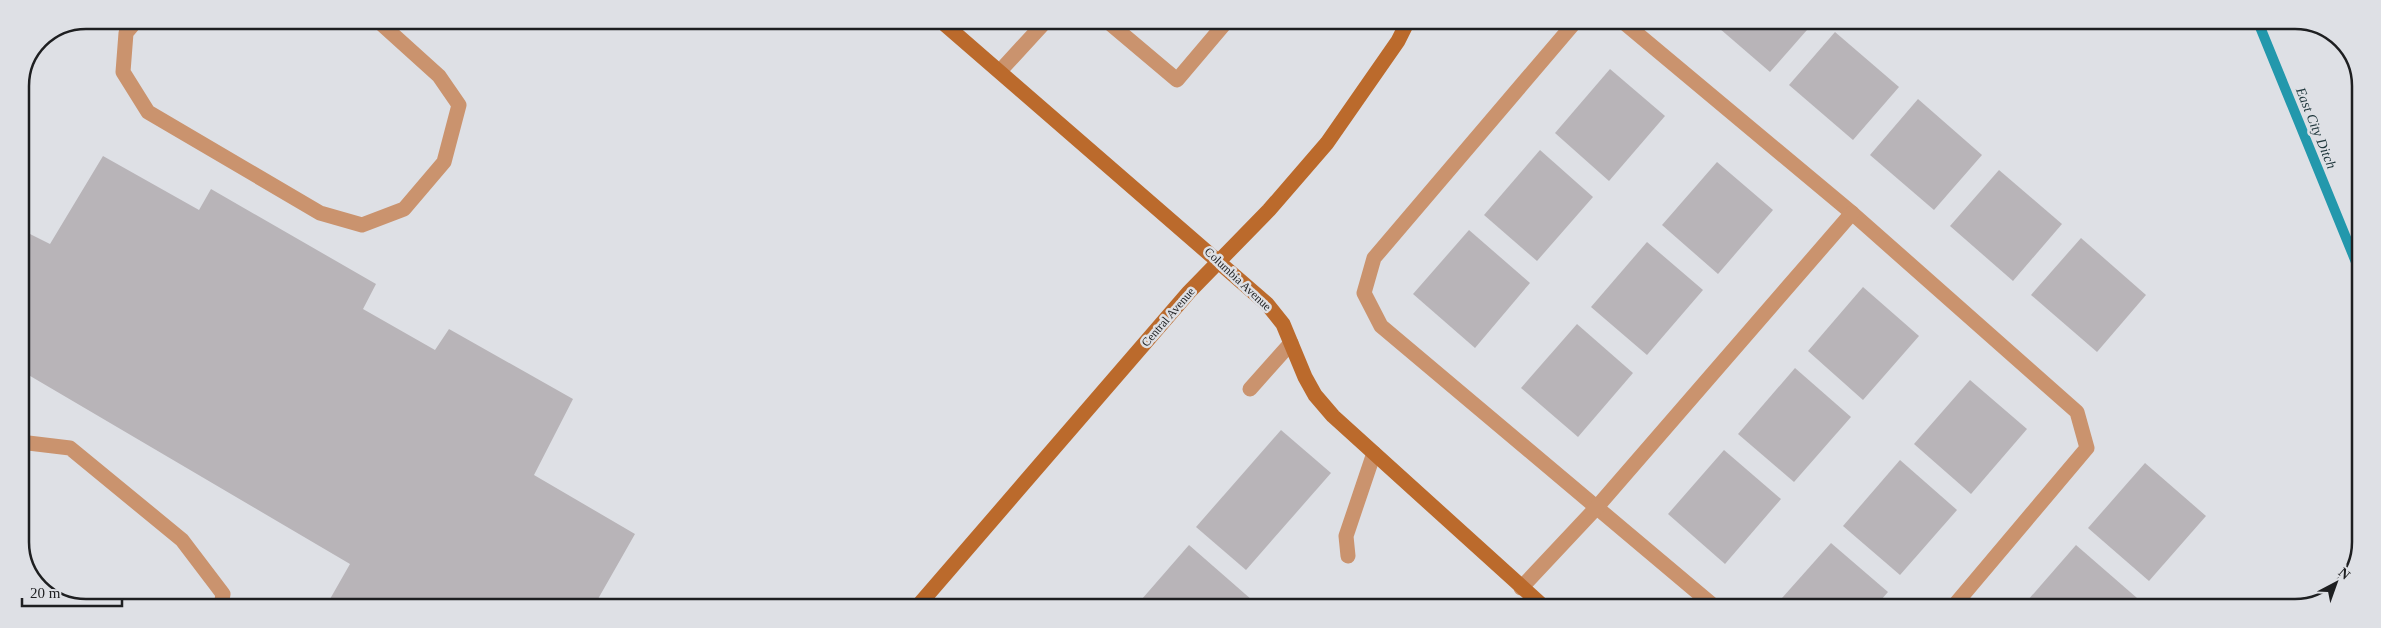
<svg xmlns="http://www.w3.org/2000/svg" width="2381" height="628" viewBox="0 0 2381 628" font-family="'Times New Roman',serif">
	<rect width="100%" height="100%" fill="#dee0e5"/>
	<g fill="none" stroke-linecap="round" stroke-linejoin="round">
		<path stroke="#2398ac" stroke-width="10" d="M2258,22L2360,272"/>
	</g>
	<g fill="#b8b4b8">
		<path d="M1712,22H1814L1770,72Z"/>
		<path d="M1835,32L1899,87L1853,140L1789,85Z"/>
		<path d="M1610,69L1665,116L1609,181L1555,133Z"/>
		<path d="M1918,99L1982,155L1934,210L1870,155Z"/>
		<path d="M1540,150L1593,197L1537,261L1484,215Z"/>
		<path d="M103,156L199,210L211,189L376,284L363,309L435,350L449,329L573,399L534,475L635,534L594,606H326L350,564L20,370V229L50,244Z"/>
		<path d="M1717,162L1773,210L1718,274L1662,225Z"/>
		<path d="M1999,170L2062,224L2013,281L1950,226Z"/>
		<path d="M1469,230L1530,283L1475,348L1413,294Z"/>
		<path d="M2081,238L2146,295L2097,352L2031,295Z"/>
		<path d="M1647,242L1703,290L1647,355L1591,307Z"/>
		<path d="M1863,287L1919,336L1863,400L1808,351Z"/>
		<path d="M1577,324L1633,373L1578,437L1521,388Z"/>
		<path d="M1795,368L1851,417L1794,482L1738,434Z"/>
		<path d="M1970,380L2027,429L1971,494L1914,444Z"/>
		<path d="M1281,430L1331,473L1246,570L1196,527Z"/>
		<path d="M1724,450L1781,499L1725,564L1668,514Z"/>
		<path d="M1900,460L1957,510L1900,575L1843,526Z"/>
		<path d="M2145,463L2206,516L2149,581L2088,528Z"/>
		<path d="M1831,543L1888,592L1874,608L1774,607Z"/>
		<path d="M1189,545L1260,607H1135Z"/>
		<path d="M2076,545L2137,598L2128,608H2021Z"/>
	</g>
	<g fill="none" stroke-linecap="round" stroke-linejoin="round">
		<g stroke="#ca936e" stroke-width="15">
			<path d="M137,20L126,33L123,72L148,112L320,213L362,225L404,209L444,162L459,105L439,76L377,20"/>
			<path d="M1107,21L1177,80L1227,21"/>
			<path d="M1576,21L1374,258L1364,293L1381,326L1715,607"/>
			<path d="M1622,21L1852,213L2077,412L2087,448L1952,608"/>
			<path d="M1000,71L1046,21"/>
			<path d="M1250,389L1291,343"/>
			<path d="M20,442L70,448L182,540L223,594L221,606"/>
			<path d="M1348,556L1346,536L1374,453"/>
			<path d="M1521,588L1597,507L1852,213"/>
		</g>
		<g stroke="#bb6a2c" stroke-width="15">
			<path d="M941,21L1267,304L1283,324L1305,377L1315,395L1333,416L1544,607"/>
			<path d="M917,607L1189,292L1269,210L1327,143L1398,41L1408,21"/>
		</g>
	</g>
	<g text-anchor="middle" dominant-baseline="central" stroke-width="5" stroke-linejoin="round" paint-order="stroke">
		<g font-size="12" fill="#1e1f21" stroke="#dee0e5">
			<text transform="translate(1238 279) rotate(43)">Columbia Avenue</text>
			<text transform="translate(1168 317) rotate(-49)">Central Avenue</text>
		</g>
		<g font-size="14" font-style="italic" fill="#20383d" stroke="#dee0e5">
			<text transform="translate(2316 128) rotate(68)">East City Ditch</text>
		</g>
	</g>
	<path d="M0 0H2381V628H0ZM86 29H2295A57 57 0 0 1 2352 86V542A57 57 0 0 1 2295 599H86A57 57 0 0 1 29 542V86A57 57 0 0 1 86 29Z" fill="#dee0e5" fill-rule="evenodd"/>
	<path fill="none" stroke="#1e1f21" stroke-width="2.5" d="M86 29H2295A57 57 0 0 1 2352 86V542A57 57 0 0 1 2295 599H86A57 57 0 0 1 29 542V86A57 57 0 0 1 86 29Z"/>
	<g transform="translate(2336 583) rotate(41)" stroke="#dee0e5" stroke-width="4" paint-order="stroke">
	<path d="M0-4L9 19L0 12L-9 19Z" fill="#1e1f21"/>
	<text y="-8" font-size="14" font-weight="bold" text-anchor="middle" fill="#1e1f21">N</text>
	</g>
	<path d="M22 598v8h100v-8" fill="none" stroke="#1e1f21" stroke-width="2.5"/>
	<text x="30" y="598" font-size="15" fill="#1e1f21" stroke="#dee0e5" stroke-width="4" paint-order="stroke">20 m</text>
</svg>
